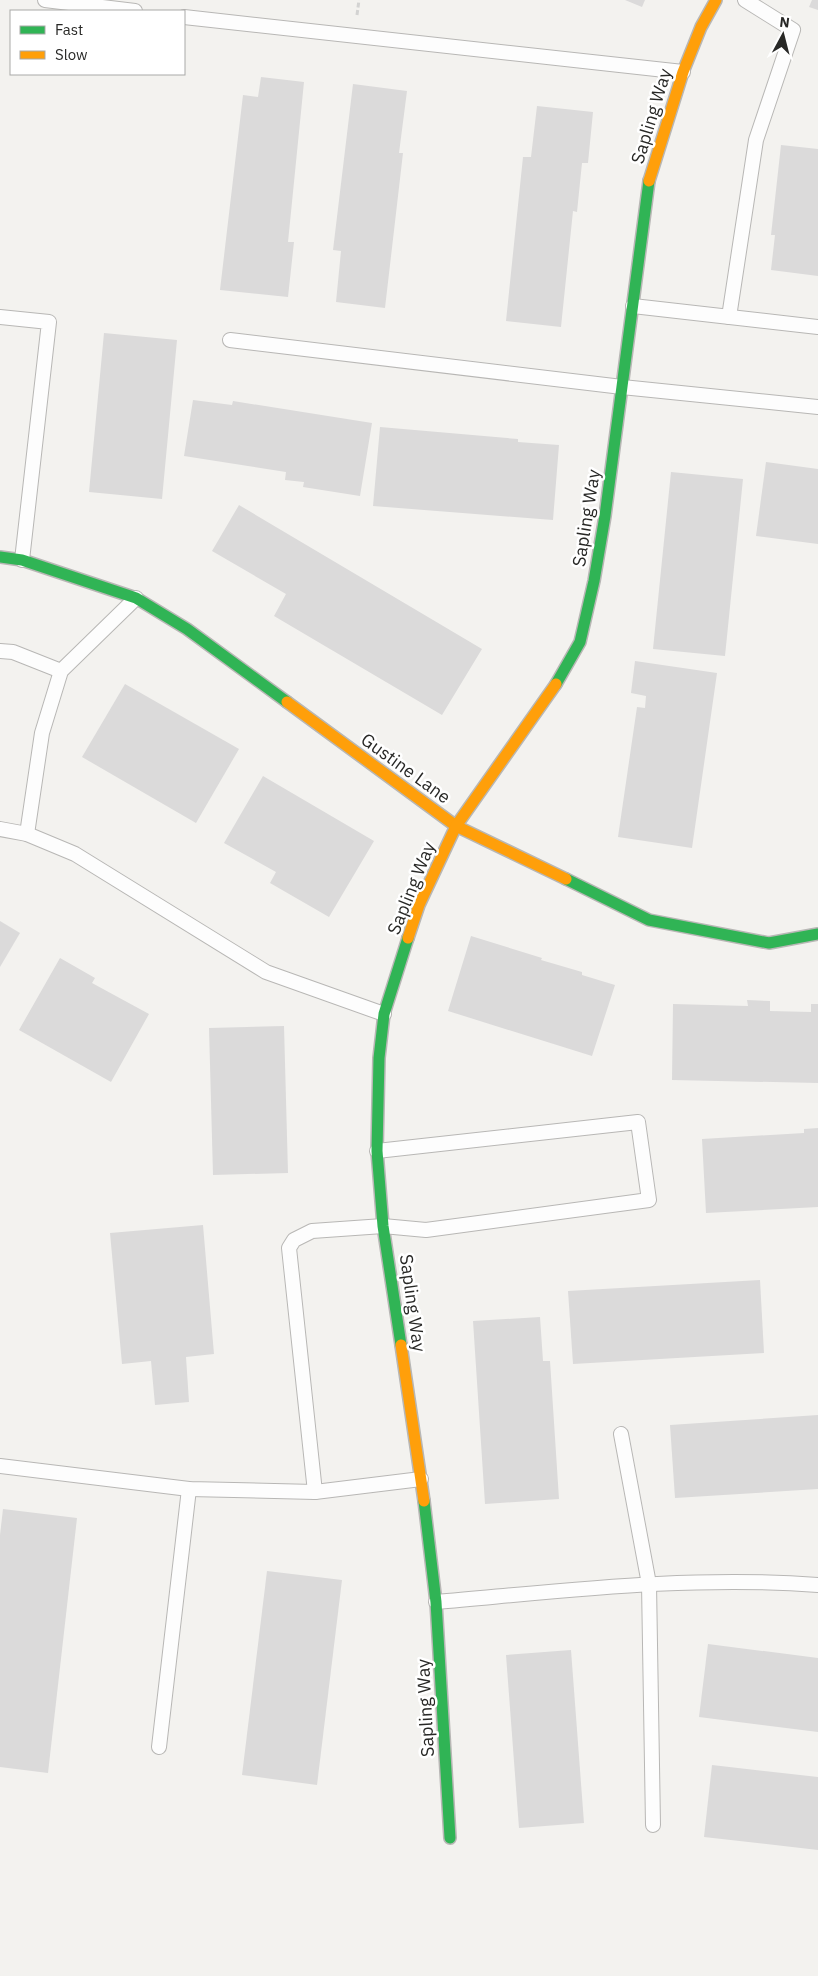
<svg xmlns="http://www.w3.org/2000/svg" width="818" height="1976" viewBox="0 0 818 1976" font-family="'IBM Plex Sans',sans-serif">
	<rect width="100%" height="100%" fill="#f3f2ef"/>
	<g fill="#dbdada">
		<path d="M625,0H645L642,7Z"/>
		<path d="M812,0H818V10L809,7Z"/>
		<path d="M261,77L304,82L288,242H294L288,297L220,290L243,95L258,97Z"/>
		<path d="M353,84L407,91L399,153H403L385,308L336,302L341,251L333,250Z"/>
		<path d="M537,106L593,112L588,163H582L577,212L573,211L561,327L506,321L523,157H531Z"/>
		<path d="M781,145L818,149V276L771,270L775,235H771Z"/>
		<path d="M104,333L177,340L162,499L89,492Z"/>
		<path d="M193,400L232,405L233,401L372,423L360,496L303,487L304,482L285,480L286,472L184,456Z"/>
		<path d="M380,427L518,439V442L559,445L553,520L373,506Z"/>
		<path d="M766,462L818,469V544L756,536Z"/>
		<path d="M671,472L743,479L725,656L653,649Z"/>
		<path d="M239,505L482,649L442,715L274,616L286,594L212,551Z"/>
		<path d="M635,661L717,673L692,848L618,837L637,707L645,708L646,696L631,693Z"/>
		<path d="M125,684L239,749L196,823L82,757Z"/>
		<path d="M263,776L374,841L329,917L270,883L276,872L224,843Z"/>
		<path d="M0,921L20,933L0,967Z"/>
		<path d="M471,936L542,958L541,960L582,972V975L615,985L592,1056L448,1011Z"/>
		<path d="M60,958L95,978L92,983L149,1014L111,1082L19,1030Z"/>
		<path d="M747,1000L770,1001V1011L811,1012V1004H818V1083L672,1080L673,1004L748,1006Z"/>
		<path d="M284,1026L288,1173L213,1175L209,1028Z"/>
		<path d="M818,1128V1207L706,1213L702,1139L804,1133V1129Z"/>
		<path d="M203,1225L214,1354L186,1357L189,1402L155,1405L151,1361L122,1364L110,1233Z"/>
		<path d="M760,1280L764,1353L573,1364L568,1291Z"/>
		<path d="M540,1317L543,1361H550L559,1499L485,1504L473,1321Z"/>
		<path d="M818,1415V1489L675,1498L670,1425Z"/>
		<path d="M3,1509L77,1518L48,1773L0,1767V1535Z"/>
		<path d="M267,1571L342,1580L317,1785L242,1775Z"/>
		<path d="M708,1644L818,1658V1732L699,1717Z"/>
		<path d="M571,1650L584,1823L519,1828L506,1655Z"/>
		<path d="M712,1765L818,1777V1850L704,1837Z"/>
	</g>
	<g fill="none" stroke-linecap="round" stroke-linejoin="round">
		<g stroke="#b8b7b5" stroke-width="16">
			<g id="lane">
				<path d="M45,0L135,11"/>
				<path d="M184,17L683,72"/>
				<path d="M633,306L818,327"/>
				<path d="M0,317L49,322L22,560"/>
				<path d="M729,317L756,140L793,30L745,0"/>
				<path d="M230,340L622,387L818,407"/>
				<path d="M0,651L13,652L61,671"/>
				<path d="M0,829L27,834L75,854L266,972L384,1014"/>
				<path d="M27,834L42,733L61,671L136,598"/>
				<path d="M621,1434L649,1584L653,1825"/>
				<path d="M0,1466L189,1489L315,1492L421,1479"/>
				<path d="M315,1492L289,1248L294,1240L312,1231L383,1226L426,1230L649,1200L638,1122L377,1151"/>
				<path d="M436,1602C563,1591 691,1575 818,1585"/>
				<path d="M159,1747L189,1489"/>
			</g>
		</g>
		<g stroke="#b8b7b5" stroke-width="14">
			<g id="fast">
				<path d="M0,557L22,560L136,598L187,629L287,702"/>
				<path d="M556,684L580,642L594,581L605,516L649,181"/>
				<path d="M566,879L649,920L769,943L818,934"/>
				<path d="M401,1345L383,1226L377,1151L379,1058L384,1014L408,938"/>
				<path d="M424,1501L436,1602L450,1838"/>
			</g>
		</g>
		<g stroke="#b8b7b5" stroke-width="14">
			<g id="slow">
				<path d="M649,181L683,72L701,27L716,0"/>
				<path d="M287,702L456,826L566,879"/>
				<path d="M408,938L419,905L456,826L556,684"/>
				<path d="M401,1345L424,1501"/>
			</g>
		</g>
		<path stroke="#d3d3d2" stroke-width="3" stroke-dasharray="5 2.5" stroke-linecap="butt" d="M357,15L359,0"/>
		<use href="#lane" stroke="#fdfdfd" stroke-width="14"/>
		<use href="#fast" stroke="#30b455" stroke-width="11"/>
		<use href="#slow" stroke="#ff9f0a" stroke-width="11"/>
	</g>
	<g text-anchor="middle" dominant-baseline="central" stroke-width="5" stroke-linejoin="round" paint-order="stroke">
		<g font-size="18" fill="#282826" stroke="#fff">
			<text transform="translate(651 116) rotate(-73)">Sapling Way</text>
			<text transform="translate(586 518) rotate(-81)">Sapling Way</text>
			<text transform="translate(406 768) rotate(36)">Gustine Lane</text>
			<text transform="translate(411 888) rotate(-68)">Sapling Way</text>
			<text transform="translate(413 1303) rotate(82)">Sapling Way</text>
			<text transform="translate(425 1708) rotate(-93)">Sapling Way</text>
		</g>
	</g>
	<rect x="10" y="10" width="175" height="65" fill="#ffffff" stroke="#a9a9a8"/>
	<rect x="20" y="26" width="25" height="8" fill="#30b455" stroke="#a9a9a8"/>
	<text x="55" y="35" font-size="15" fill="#282826">Fast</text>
	<rect x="20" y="51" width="25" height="8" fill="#ff9f0a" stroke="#a9a9a8"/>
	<text x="55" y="60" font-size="15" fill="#282826">Slow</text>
	<g transform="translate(783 35) rotate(7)" stroke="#ffffff" stroke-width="4" paint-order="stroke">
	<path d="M0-4L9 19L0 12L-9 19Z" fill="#282826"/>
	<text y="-8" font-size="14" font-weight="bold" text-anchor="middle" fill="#282826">N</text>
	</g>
</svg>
